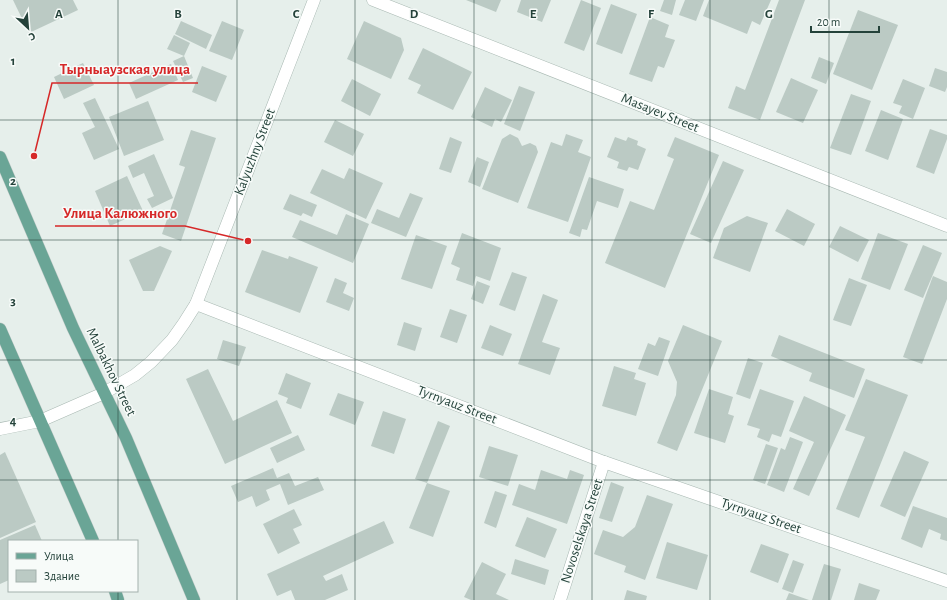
<svg xmlns="http://www.w3.org/2000/svg" width="947" height="600" viewBox="0 0 947 600" font-family="'Alegreya Sans',sans-serif">
	<rect width="100%" height="100%" fill="#e6efeb"/>
	<g fill="#bbcac4">
		<path d="M13,0H73L78,10L29,33Z"/>
		<path d="M466,0H501L496,12Z"/>
		<path d="M521,0H551L542,22L517,12Z"/>
		<path d="M581,0L601,8L584,51L564,43Z"/>
		<path d="M664,0H676L672,15L660,11Z"/>
		<path d="M685,0H704L696,21L679,15Z"/>
		<path d="M709,0H771L760,25L752,21L747,34L703,16Z"/>
		<path d="M779,0H805L760,120L728,108L736,86L745,90Z"/>
		<path d="M611,4L637,14L622,54L596,44Z"/>
		<path d="M858,10L898,25L872,90L833,74Z"/>
		<path d="M650,17L669,25L665,37L675,40L664,68L658,66L652,82L629,74Z"/>
		<path d="M181,21L212,35L206,49L175,34Z"/>
		<path d="M222,21L244,30L232,60L209,51Z"/>
		<path d="M364,21L401,38L404,50L391,79L347,59Z"/>
		<path d="M174,35L190,43L184,56L193,78L183,82L173,61L184,56L167,49Z"/>
		<path d="M423,48L472,72L453,110L417,93L421,85L408,79Z"/>
		<path d="M819,57L834,63L826,84L811,78Z"/>
		<path d="M83,63L94,85L64,99L54,77Z"/>
		<path d="M171,64L178,80L136,99L129,83Z"/>
		<path d="M202,66L227,76L216,102L192,92Z"/>
		<path d="M935,68L947,72V87L945,92L929,86Z"/>
		<path d="M791,78L818,90L803,123L776,112Z"/>
		<path d="M352,79L381,94L370,116L341,101Z"/>
		<path d="M903,79L925,88L913,119L899,113L902,106L893,103Z"/>
		<path d="M519,86L535,92L520,131L504,124Z"/>
		<path d="M485,87L512,100L501,122L495,119L492,127L471,117Z"/>
		<path d="M851,94L871,101L851,155L830,148Z"/>
		<path d="M95,98L119,149L94,160L82,133L95,127L83,103Z"/>
		<path d="M148,101L164,140L124,156L109,117Z"/>
		<path d="M881,110L903,119L888,160L865,151Z"/>
		<path d="M335,120L364,134L353,156L324,142Z"/>
		<path d="M930,129L947,135V139L934,174L916,167Z"/>
		<path d="M191,130L216,138L181,241L162,234L185,167L179,165Z"/>
		<path d="M510,134L518,138L522,146L530,143L536,146L538,152L518,203L482,189L502,139Z"/>
		<path d="M566,134L583,140L578,152L591,157L568,222L527,208L551,142L562,146Z"/>
		<path d="M450,137L462,142L451,173L439,169Z"/>
		<path d="M615,137L626,141L628,137L638,141L637,145L646,149L638,170L629,167L627,171L617,168L619,162L607,157Z"/>
		<path d="M675,137L719,155L665,288L605,263L630,201L654,210L674,159L667,156Z"/>
		<path d="M154,154L173,198L152,208L147,199L154,196L144,173L133,178L128,166Z"/>
		<path d="M477,157L489,162L480,187L468,182Z"/>
		<path d="M723,161L744,170L711,243L690,234Z"/>
		<path d="M349,168L383,183L366,219L310,193L322,169L344,179Z"/>
		<path d="M127,176L143,211L110,226L95,191Z"/>
		<path d="M589,177L624,189L618,208L597,201L587,230L582,229L580,237L569,233Z"/>
		<path d="M410,193L423,198L406,237L371,223L377,209L399,218Z"/>
		<path d="M290,194L317,205L312,217L303,213L301,216L283,209Z"/>
		<path d="M787,209L815,224L804,246L775,231Z"/>
		<path d="M346,214L369,224L353,263L292,237L300,220L337,235Z"/>
		<path d="M747,216L768,223L750,272L713,258L724,228Z"/>
		<path d="M840,226L869,240L858,262L829,247Z"/>
		<path d="M462,233L501,248L490,281L476,276L473,286L456,280L460,268L451,264Z"/>
		<path d="M878,233L908,244L890,290L861,279Z"/>
		<path d="M416,235L447,246L432,289L401,279Z"/>
		<path d="M923,245L942,253L923,298L904,290Z"/>
		<path d="M160,246L172,251L154,291H143L129,260Z"/>
		<path d="M262,250L288,259L289,256L318,267L300,313L245,292Z"/>
		<path d="M512,272L527,277L515,311L499,305Z"/>
		<path d="M933,276L947,282V299L922,364L903,357Z"/>
		<path d="M335,278L347,283L343,293L354,298L349,311L326,302Z"/>
		<path d="M849,278L867,285L851,326L833,320Z"/>
		<path d="M477,281L490,286L483,304L471,299Z"/>
		<path d="M543,294L558,300L542,342L560,348L550,375L518,364Z"/>
		<path d="M450,309L467,315L457,343L440,337Z"/>
		<path d="M404,322L422,328L415,351L397,345Z"/>
		<path d="M490,325L512,334L503,356L481,348Z"/>
		<path d="M683,325L722,341L677,451L657,443L676,395L677,382L668,361Z"/>
		<path d="M779,335L865,369L854,398L809,381L812,373L771,356Z"/>
		<path d="M659,337L670,341L658,376L638,369L648,343L655,346Z"/>
		<path d="M223,340L246,347L239,366L217,359Z"/>
		<path d="M748,358L763,363L750,399L736,394Z"/>
		<path d="M614,366L636,373L634,379L646,383L636,416L602,406Z"/>
		<path d="M208,369L233,421L277,400L292,433L225,464L186,379Z"/>
		<path d="M286,373L311,383L301,409L286,403L288,398L278,394Z"/>
		<path d="M866,379L908,395L859,518L836,509L865,437L845,430Z"/>
		<path d="M709,389L733,397L728,414L734,416L725,443L694,433Z"/>
		<path d="M760,389L794,401L781,437L772,434L769,442L757,437L760,429L747,425Z"/>
		<path d="M338,393L364,402L355,425L329,415Z"/>
		<path d="M804,396L846,415L809,496L793,489L814,442L789,431Z"/>
		<path d="M383,411L406,419L394,454L371,446Z"/>
		<path d="M438,421L450,426L427,483L415,479Z"/>
		<path d="M298,435L305,450L277,463L270,448Z"/>
		<path d="M790,437L803,442L784,492L767,485L781,448L785,450Z"/>
		<path d="M766,444L778,448L765,484L753,480Z"/>
		<path d="M489,446L518,455L508,486L479,477Z"/>
		<path d="M904,451L929,462L905,517L880,506Z"/>
		<path d="M5,452L36,522L0,538V455Z"/>
		<path d="M273,468L277,478L289,473L295,486L318,477L324,490L288,505L280,484L266,490L270,500L256,507L252,496L238,502L231,486Z"/>
		<path d="M541,470L567,479L570,470L584,475L567,524L512,505L519,484L535,490Z"/>
		<path d="M611,482L624,487L612,522L599,518Z"/>
		<path d="M427,483L450,491L433,537L409,528Z"/>
		<path d="M495,491L507,495L496,528L484,523Z"/>
		<path d="M647,495L673,504L645,580L624,572L626,566L594,554L603,530L623,537L635,527Z"/>
		<path d="M913,506L947,518V541L940,539L941,534L929,529L922,548L901,539Z"/>
		<path d="M294,509L302,525L293,529L300,543L278,554L263,524Z"/>
		<path d="M527,517L557,529L545,558L515,546Z"/>
		<path d="M384,521L394,543L323,576L326,581L342,574L348,590L325,600H295L291,590L277,596L267,574Z"/>
		<path d="M35,525L42,541H9V580L0,584V540Z"/>
		<path d="M667,542L708,555L697,590L656,578Z"/>
		<path d="M761,544L789,554L778,583L750,572Z"/>
		<path d="M515,559L549,570L545,585L511,574Z"/>
		<path d="M793,560L804,564L793,593L782,589Z"/>
		<path d="M482,562L506,574L496,594L509,600H471L464,597Z"/>
		<path d="M824,564L841,569L831,600H812Z"/>
		<path d="M859,583L880,590L876,600H854Z"/>
		<path d="M627,590L647,596L646,600H624Z"/>
		<path d="M789,593L809,600H786Z"/>
	</g>
	<g fill="none" stroke-linecap="round" stroke-linejoin="round">
		<g stroke="#a8b8b2" stroke-width="13">
			<g id="minor">
				<path d="M373,0L947,226"/>
				<path d="M196,304L604,462L947,581"/>
				<path d="M0,429L40,421L104,393L135,375L151,362L172,340L184,323L196,304L314,0"/>
				<path d="M560,600L604,462"/>
			</g>
		</g>
		<g stroke="#c2cac8" stroke-width="13">
			<g id="major">
				<path d="M0,157L73,328L126,438L194,600"/>
				<path d="M0,329L93,541"/>
				<path d="M115,591L118,600"/>
			</g>
		</g>
		<use href="#minor" stroke="#fff" stroke-width="12"/>
		<use href="#major" stroke="#6aa596" stroke-width="12"/>
	</g>
	<path fill="none" stroke="#24423a" stroke-width="1" stroke-opacity="0.55" d="M118,0V541M237,0V600M355,0V600M474,0V600M592,0V600M710,0V600M829,0V600M0,120H947M0,240H947M0,360H947M0,480H947M118,591V600"/>
	<g text-anchor="middle" dominant-baseline="central" stroke-width="3" stroke-linejoin="round" paint-order="stroke">
		<g font-size="14" fill="#24423a" stroke="#f7fbf9">
			<text transform="translate(660 113) rotate(22)">Masayev Street</text>
			<text transform="translate(255 152) rotate(-69)">Kalyuzhny Street</text>
			<text transform="translate(111 372) rotate(64)">Malbakhov Street</text>
			<text transform="translate(457 405) rotate(21)">Tyrnyauz Street</text>
			<text transform="translate(761 516) rotate(19)">Tyrnyauz Street</text>
			<text transform="translate(582 531) rotate(-72)">Novoselskaya Street</text>
		</g>
	</g>
	<g font-size="13" text-anchor="middle" font-weight="bold" fill="#24423a" stroke="#f7fbf9" stroke-width="3" stroke-linejoin="round" paint-order="stroke">
		<text x="59" y="18">A</text>
		<text x="178" y="18">B</text>
		<text x="296" y="18">C</text>
		<text x="414" y="18">D</text>
		<text x="533" y="18">E</text>
		<text x="651" y="18">F</text>
		<text x="769" y="18">G</text>
		<text x="13" y="65">1</text>
		<text x="13" y="185">2</text>
		<text x="13" y="305">3</text>
		<text x="13" y="425">4</text>
	</g>
	<path fill="none" stroke="#d62828" stroke-width="1.5" d="M34 156L52 83H198M248 241L185 226H55"/>
	<g fill="#d62828" stroke="#f7fbf9" stroke-width="1.5">
		<circle cx="34" cy="156" r="4"/>
		<circle cx="248" cy="241" r="4"/>
	</g>
	<g font-size="15" text-anchor="middle" font-weight="bold" fill="#d62828" stroke="#f7fbf9" stroke-width="3" stroke-linejoin="round" paint-order="stroke">
		<text x="125" y="74">Тырныаузская улица</text>
		<text x="120" y="218">Улица Калюжного</text>
	</g>
	<rect x="8" y="540" width="130" height="52" fill="#f7fbf9" stroke="#a3b1ad"/>
	<rect x="16" y="553" width="20" height="6" fill="#6aa596" stroke="#a3b1ad"/>
	<text x="44" y="560" font-size="12" fill="#24423a">Улица</text>
	<rect x="16" y="570" width="20" height="12" fill="#bbcac4" stroke="#a3b1ad"/>
	<text x="44" y="580" font-size="12" fill="#24423a">Здание</text>
	<g transform="translate(28 28) rotate(154)" stroke="#f7fbf9" stroke-width="3" paint-order="stroke">
	<path d="M0-3L7 15L0 10L-7 15Z" fill="#24423a"/>
	<text y="-6" font-size="11" font-weight="bold" text-anchor="middle" fill="#24423a">С</text>
	</g>
	<path d="M811 26v6h68v-6" fill="none" stroke="#24423a" stroke-width="2"/>
	<text x="817" y="26" font-size="12" fill="#24423a" stroke="#f7fbf9" stroke-width="3" paint-order="stroke">20 m</text>
</svg>
